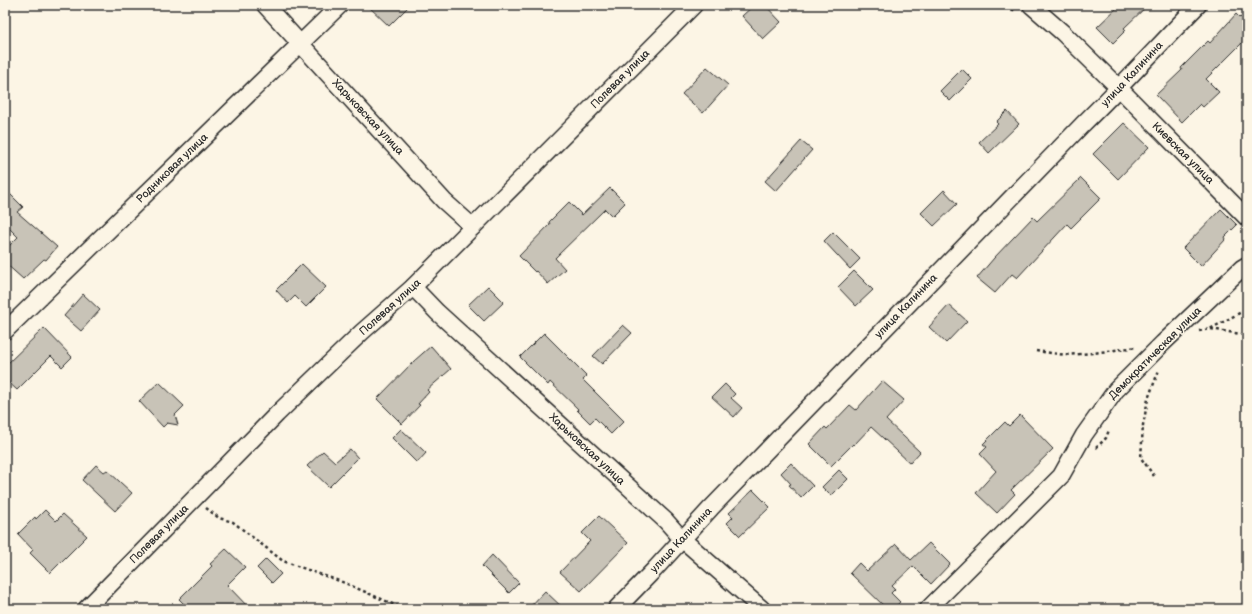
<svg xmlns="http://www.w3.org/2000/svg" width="1252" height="614" viewBox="0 0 1252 614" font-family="'Balsamiq Sans',sans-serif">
	<rect width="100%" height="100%" fill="#fcf5e5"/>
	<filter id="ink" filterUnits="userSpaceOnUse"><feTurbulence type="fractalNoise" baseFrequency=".025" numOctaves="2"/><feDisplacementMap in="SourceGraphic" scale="8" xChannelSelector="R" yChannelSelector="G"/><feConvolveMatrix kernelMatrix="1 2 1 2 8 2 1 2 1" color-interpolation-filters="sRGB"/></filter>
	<g filter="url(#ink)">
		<g fill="#c8c3b7" stroke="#2b2b2b">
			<path d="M367,5H410L389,26Z"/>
			<path d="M754,5H765L781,22L763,39L742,16Z"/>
			<path d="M1120,5H1148L1124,28L1126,30L1113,43L1097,27Z"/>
			<path d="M1247,11V38L1206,79L1219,92L1203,107L1200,104L1182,122L1156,95L1182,70L1181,68L1208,41L1210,43L1236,14L1240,18Z"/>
			<path d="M707,67L728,85L703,113L682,94Z"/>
			<path d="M962,69L972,79L950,101L940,91Z"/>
			<path d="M1007,111L1019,124L989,153L979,142L998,124L996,122Z"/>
			<path d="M1124,123L1149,147L1118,179L1093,154Z"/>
			<path d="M801,141L812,150L776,191L765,181Z"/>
			<path d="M1081,178L1101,198L1071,228L1067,224L1017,278L1012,274L995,293L977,278L994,258L1033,217L1037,221Z"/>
			<path d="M610,188L625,203L612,216L605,209L555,258L565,269L548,284L536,271L535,272L519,256L550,224L549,222L569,202L582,215Z"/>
			<path d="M5,189L23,207L17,212L57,247L46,260L44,259L23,279L5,263V250L18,237L5,224Z"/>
			<path d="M944,190L957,204L934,226L921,213Z"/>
			<path d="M1221,209L1237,225L1225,237L1226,239L1201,266L1183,248Z"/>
			<path d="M833,232L860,259L850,269L824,241Z"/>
			<path d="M302,264L326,287L306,307L295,296L288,303L276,290Z"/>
			<path d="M854,271L873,290L856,306L838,287Z"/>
			<path d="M488,286L504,302L484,321L468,305Z"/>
			<path d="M83,294L100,310L81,331L64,316Z"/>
			<path d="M949,305L967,321L946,343L929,327Z"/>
			<path d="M623,325L632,333L602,364L593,356Z"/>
			<path d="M44,328L72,357L62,367L51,356L17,390L5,379V366Z"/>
			<path d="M544,333L587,376L583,380L624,421L611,434L595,418L590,423L577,410L578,409L550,382L548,385L520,357Z"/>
			<path d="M431,346L451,369L427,390L429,392L418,404L420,405L402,424L377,399L414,361Z"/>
			<path d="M882,381L904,400L886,420L920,452L910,463L871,427L854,445L853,444L831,466L809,444L825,427L827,429L850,405L856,410Z"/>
			<path d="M159,382L184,406L175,415L178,425L167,423L163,427L139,401Z"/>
			<path d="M725,384L735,394L731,398L742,408L734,417L712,397Z"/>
			<path d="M1020,415L1053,449L1011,490L1015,494L997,513L976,493L996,471L980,454L987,447L983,444L1005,422L1009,426Z"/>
			<path d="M401,429L426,453L417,463L392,438Z"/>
			<path d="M350,449L358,458L329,487L307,466L323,451L335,462Z"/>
			<path d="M791,463L813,486L801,498L789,485L791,484L781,473Z"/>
			<path d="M96,465L104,472L107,470L132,493L115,511L82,480Z"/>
			<path d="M839,470L848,479L831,496L822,487Z"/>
			<path d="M753,490L770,507L740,536L727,523L733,517L729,513Z"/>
			<path d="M45,510L56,521L63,514L87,536L50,573L30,553L33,550L18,534L35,517L36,519Z"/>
			<path d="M599,516L628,543L581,591L560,572L590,541L582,533Z"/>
			<path d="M929,543L950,564L931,584L913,566L892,586L895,589L891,593L900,602L893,609H887L850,573L859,563L867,571L896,544L911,560Z"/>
			<path d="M226,549L245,567L227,585L250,609H189L179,599L212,566L210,564Z"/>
			<path d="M492,555L519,583L509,593L482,566Z"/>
			<path d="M266,559L281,574L272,583L257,568Z"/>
			<path d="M545,591L564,609H528Z"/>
		</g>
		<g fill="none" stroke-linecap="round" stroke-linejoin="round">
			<g stroke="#2b2b2b" stroke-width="19">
				<g id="minor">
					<path d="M265,5L444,201L473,227"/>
					<path d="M1031,5L1063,33L1120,89L1247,218"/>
					<path d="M413,287L437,312L666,521L682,539L762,609"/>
					<path d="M5,331L340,5"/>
					<path d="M86,609L277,414L362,332L413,287L694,5"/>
					<path d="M616,609L654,570L711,508L1082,125C1122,86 1159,45 1198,5"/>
					<path d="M928,609L1061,476L1084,435L1116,390L1163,343L1242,268L1247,265"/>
				</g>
			</g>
			<g stroke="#2b2b2b" stroke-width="2.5" stroke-dasharray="3 3" stroke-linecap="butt">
				<path d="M1007,5L1016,12"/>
				<path d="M1211,329L1247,335"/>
				<path d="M1199,331L1210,329L1247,309"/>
				<path d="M1036,351L1066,355L1093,353L1137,347"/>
				<path d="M1096,448L1106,438L1109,430"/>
				<path d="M1154,476L1141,458L1143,425L1148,399L1159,370"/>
				<path d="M206,508L219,518L233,522L283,561L345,583L404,609"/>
			</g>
			<use href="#minor" stroke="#fcf5e5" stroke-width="16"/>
		</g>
	</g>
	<g text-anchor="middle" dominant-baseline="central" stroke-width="3" stroke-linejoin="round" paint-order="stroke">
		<g font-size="11" fill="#2b2b2b" stroke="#fcf5e5">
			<text transform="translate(1132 74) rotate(-47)">улица Калинина</text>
			<text transform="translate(620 79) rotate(-45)">Полевая улица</text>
			<text transform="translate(368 117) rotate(47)">Харьковская улица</text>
			<text transform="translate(1183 153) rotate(45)">Киевская улица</text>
			<text transform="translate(172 168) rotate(-44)">Родниковая улица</text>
			<text transform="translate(906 306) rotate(-46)">улица Калинина</text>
			<text transform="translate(390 307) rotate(-42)">Полевая улица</text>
			<text transform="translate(1155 353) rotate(-45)">Демократическая улица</text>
			<text transform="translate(587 449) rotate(43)">Харьковская улица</text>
			<text transform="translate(159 534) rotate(-45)">Полевая улица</text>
			<text transform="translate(681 540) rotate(-47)">улица Калинина</text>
		</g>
	</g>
	<rect width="1252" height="614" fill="none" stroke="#fcf5e5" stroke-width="20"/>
	<rect x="10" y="10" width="1232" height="594" fill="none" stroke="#2b2b2b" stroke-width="1.5" filter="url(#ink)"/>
</svg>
